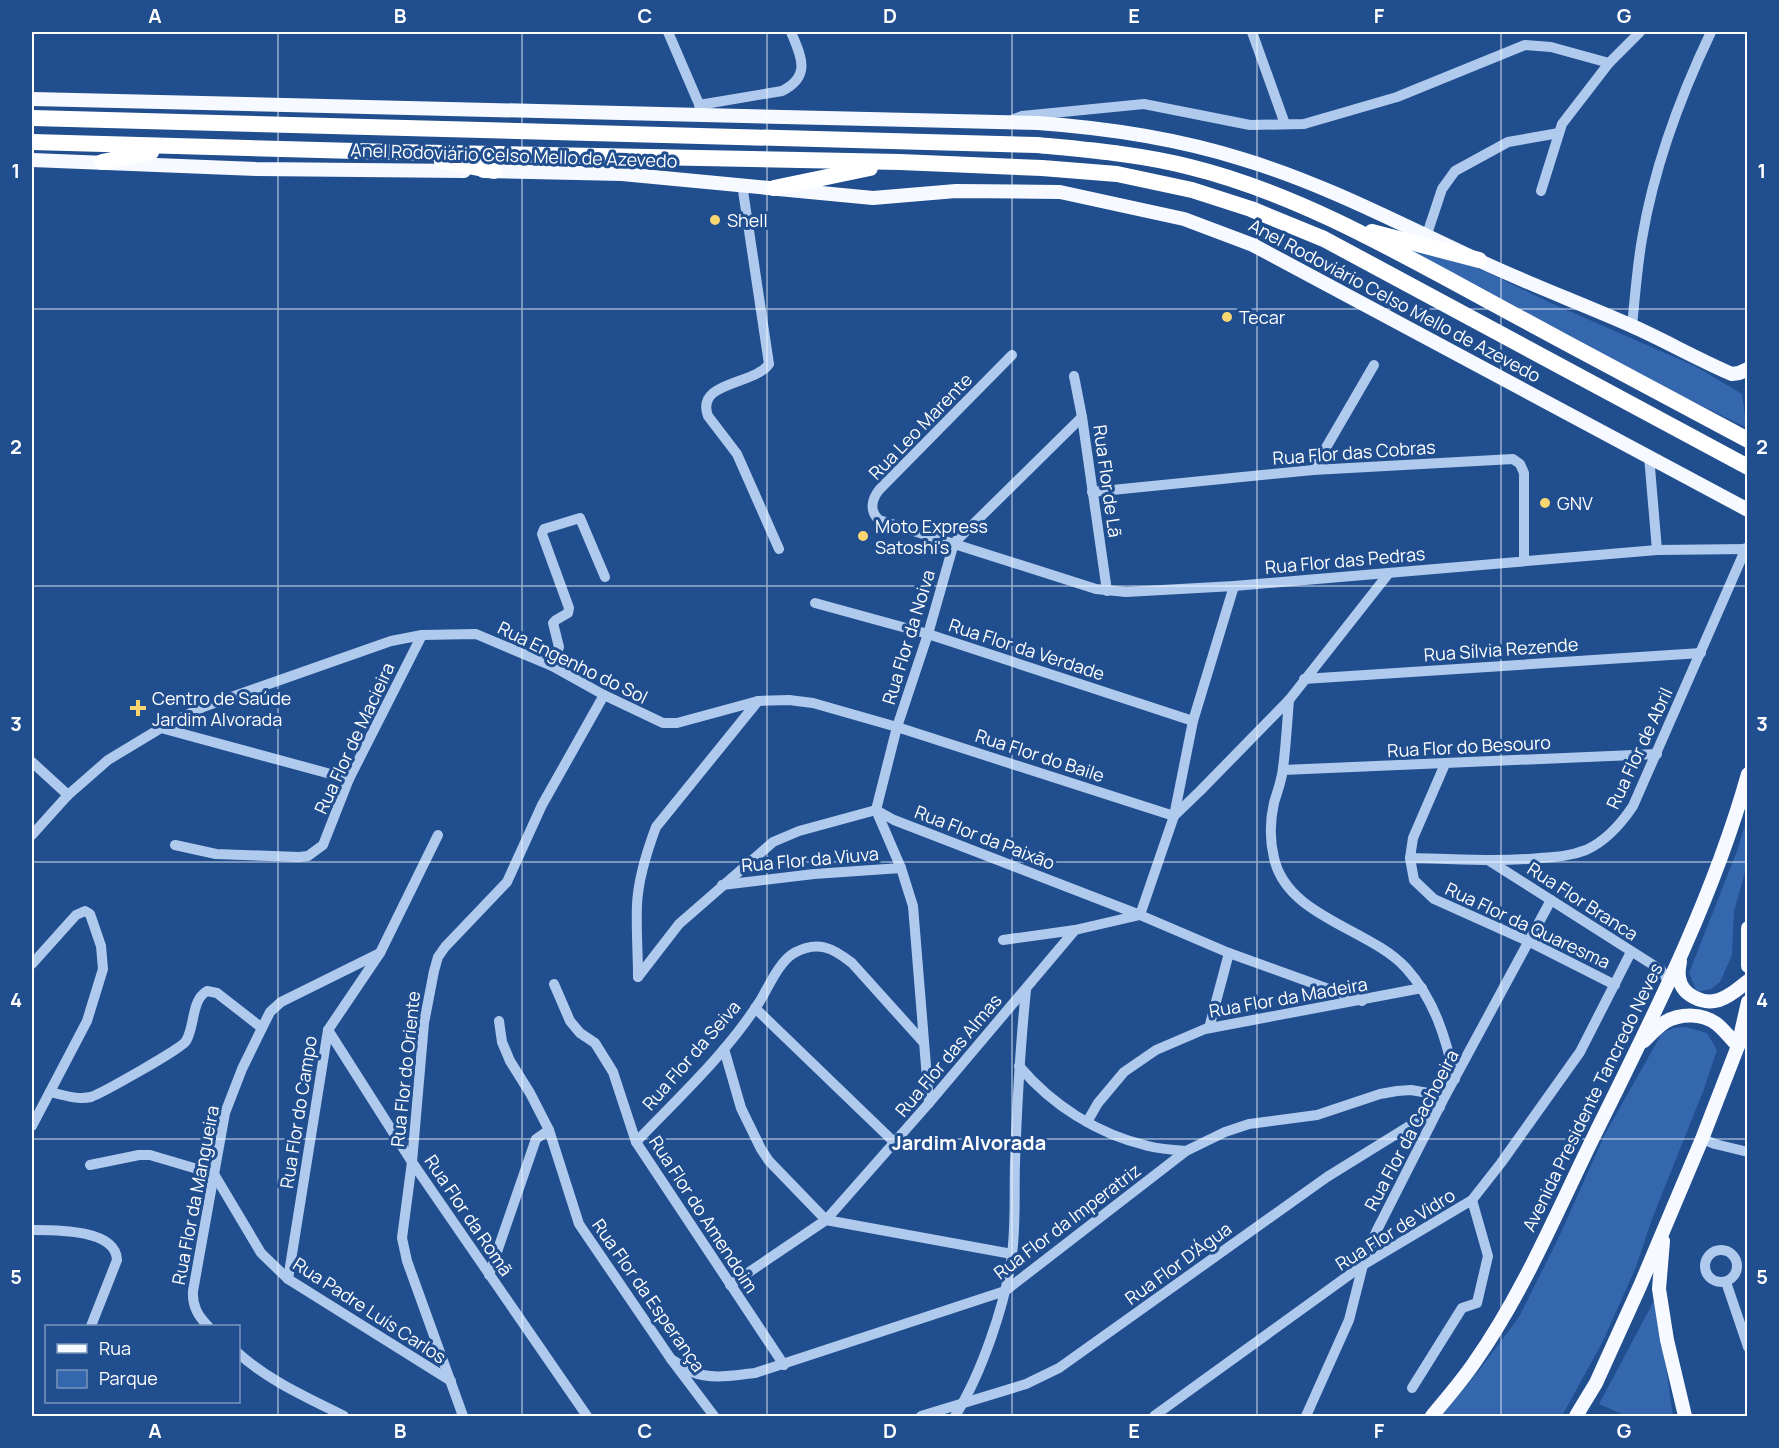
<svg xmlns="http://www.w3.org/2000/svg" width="1779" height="1448" viewBox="0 0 1779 1448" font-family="Manrope,sans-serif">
	<rect width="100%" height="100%" fill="#204e8f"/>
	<g fill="#3467ad">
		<path d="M1397,245L1478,268L1553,304L1695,366L1742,394L1747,428L1580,346Z"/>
		<path d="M1747,818V865L1734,911L1732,955L1720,982L1711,989L1697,992L1689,973L1737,851Z"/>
		<path d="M1686,1027L1707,1033L1717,1050L1704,1089L1652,1219L1636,1267L1602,1343L1562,1416H1441L1477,1373L1519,1317L1558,1239L1605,1134L1662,1033L1673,1028Z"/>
		<path d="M1656,1297L1673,1416H1627L1599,1404Z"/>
	</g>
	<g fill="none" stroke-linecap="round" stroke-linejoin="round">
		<g stroke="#b0caed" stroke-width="10">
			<path d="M668,32L702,111"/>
			<path d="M1252,32L1285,124"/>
			<path d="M699,105L782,91C812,76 801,56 791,32"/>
			<path d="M1014,119L1022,116L1144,104L1250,125L1304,124L1397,97L1525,45L1551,47L1609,63"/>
			<path d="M742,184L769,364C755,385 695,381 708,416L737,454L779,549"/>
			<path d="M1541,191L1562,124L1609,63L1640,32"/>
			<path d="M1427,234L1442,189L1455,171L1508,142L1559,133"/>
			<path d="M1632,326C1635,297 1637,268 1642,239C1654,167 1680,97 1711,32"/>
			<path d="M1012,355L879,490C872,499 869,511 879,520L1096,589L1126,592L1234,586L1657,550L1748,549"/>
			<path d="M1074,376L1082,417L1107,591"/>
			<path d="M1649,456L1657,550"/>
			<path d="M1313,470L1374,365"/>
			<path d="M1092,492L1313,470L1513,459L1520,464L1524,473V561"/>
			<path d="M815,603L928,634L1193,721"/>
			<path d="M552,666L559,647L553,623L556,620L568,613L569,608L542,534L544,529L580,518L605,577"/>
			<path d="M1304,679L1701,653"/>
			<path d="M1289,700C1287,723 1286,746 1283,768C1282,780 1277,792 1274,803C1270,820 1270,841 1274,858C1287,917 1369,928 1406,968C1435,1000 1446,1039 1455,1079"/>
			<path d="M161,728L349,779"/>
			<path d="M32,762L68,795"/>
			<path d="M1445,764L1413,838L1410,858L1414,880L1434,899L1530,942L1615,985"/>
			<path d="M1283,770L1657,754"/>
			<path d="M876,810L897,727L928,634L954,543L1082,417"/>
			<path d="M876,810L901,868L913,906L929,1103"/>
			<path d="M32,835L68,795L108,760L161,728L203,707L391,641L422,635L476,634L552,666L604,695L663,723H677L758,701L789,700L813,703L897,727L1174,816L1200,791L1289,700L1389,573"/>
			<path d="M175,845L216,854L299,857L308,856L323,845L349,779L422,635"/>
			<path d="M1410,858C1453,859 1497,862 1540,858C1556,857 1571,856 1586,850C1606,841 1621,824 1633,806L1746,548"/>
			<path d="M1488,860L1661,970L1668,981"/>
			<path d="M722,885L814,874L901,868"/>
			<path d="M1003,940L1075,930L1140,915L1174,816L1193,721L1234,586"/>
			<path d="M32,964L76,915L85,911L90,914L101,946L103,969L87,1021L32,1126"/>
			<path d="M638,977L679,924L773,842L799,831L876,810L894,820L1140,915L1229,953L1362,1001"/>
			<path d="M638,977C638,953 636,929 637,905C638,879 647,851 656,827L758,701"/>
			<path d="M554,984L570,1021L580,1033L595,1043L613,1072L636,1142L784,1365"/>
			<path d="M755,1008L895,1143"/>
			<path d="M499,1021L502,1042L510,1061L530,1093L549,1130L579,1224L671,1359L714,1416"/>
			<path d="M1209,1028L1229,953"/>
			<path d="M328,1030L412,1162L587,1416"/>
			<path d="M724,1049L741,1108L761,1149L769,1161L826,1220L1012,1254"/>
			<path d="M1019,1066C1052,1105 1097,1134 1148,1146C1160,1149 1173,1150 1186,1151"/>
			<path d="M50,1092C63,1095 77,1100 91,1097C102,1093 181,1049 186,1041C195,1027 191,1000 207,991L217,993L262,1028"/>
			<path d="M1087,1122L1098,1103L1124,1072L1156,1050L1205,1029L1422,988"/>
			<path d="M1702,1139L1715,1144L1748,1152"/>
			<path d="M636,1142C679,1097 726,1054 760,1001C769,986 779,962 794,953C818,940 833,948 852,963L924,1043"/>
			<path d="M90,1165L139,1155H150L214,1174L261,1253L288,1279L451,1381"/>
			<path d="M32,1230C55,1230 116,1229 117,1260L91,1326"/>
			<circle cx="1721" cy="1266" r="16"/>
			<path d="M489,1275L536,1139L549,1130"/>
			<path d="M288,1279L328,1030L380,953L438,835"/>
			<path d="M1726,1282L1748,1347"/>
			<path d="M730,1285L826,1220L929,1103L1075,930"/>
			<path d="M208,1326C198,1316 192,1306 193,1291L225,1113L242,1069L262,1028L270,1012L281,1002L380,953"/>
			<path d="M238,1353C269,1381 308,1398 344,1416"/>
			<path d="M671,1359C678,1363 685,1369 692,1372C712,1380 735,1375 755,1373L1005,1291L1186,1151L1225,1132L1249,1124L1317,1115L1380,1094L1397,1091L1411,1090L1445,1096"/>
			<path d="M1412,1388L1462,1308L1477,1303L1488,1256L1472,1200"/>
			<path d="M463,1416L407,1261L402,1238L412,1162L424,1023L434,971L438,957L445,947L507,882L542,805L604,695"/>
			<path d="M921,1416L1026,1384L1059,1368L1327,1177L1440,1107"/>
			<path d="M955,1416C981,1375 1006,1303 1012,1254C1016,1224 1014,1193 1015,1163C1017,1105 1020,1048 1026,990"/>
			<path d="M1154,1416L1363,1265L1472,1200L1501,1163L1580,1052L1631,952"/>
			<path d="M1306,1416L1349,1320L1363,1265L1376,1232L1445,1096L1551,900"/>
		</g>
		<g stroke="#f6f9ff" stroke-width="14">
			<path d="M32,99L1038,123C1108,128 1175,138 1242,159C1325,184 1402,225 1480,261C1529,284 1580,303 1630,325C1664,340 1697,359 1732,374L1739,373L1748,369"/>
			<path d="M32,160L256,169L464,171"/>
			<path d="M483,171L622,174L873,198L956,191L1060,192L1184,219L1253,245L1748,510"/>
			<path d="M1748,928V966"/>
			<path d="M1680,962C1679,967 1678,972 1679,977C1681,995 1703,1005 1719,1000C1731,996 1739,988 1748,981"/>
			<path d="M1644,1041C1650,1035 1657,1027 1665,1022C1681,1013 1704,1013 1718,1025C1725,1031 1731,1039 1738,1046"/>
			<path d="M1663,1241L1659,1289L1667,1340L1685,1416"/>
			<path d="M1432,1416C1446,1399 1461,1382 1474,1363C1524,1292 1557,1211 1595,1134C1653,1017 1713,899 1748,774"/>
			<path d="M1576,1416L1596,1383L1640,1286L1702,1139L1738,1046L1748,1002"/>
		</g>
		<g stroke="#fff" stroke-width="16">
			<path d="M32,118L1037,145C1088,150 1140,154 1190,167C1292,192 1391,248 1483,298C1571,346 1660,393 1748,440"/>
			<path d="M32,142L393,152L900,162L1042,168L1117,174L1192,190L1251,209L1324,239L1748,467"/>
			<path d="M442,161L494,171"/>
			<path d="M102,162L151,152"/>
			<path d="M774,188L870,168"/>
			<path d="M1372,232L1479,260"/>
		</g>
	</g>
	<path fill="none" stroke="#fff" stroke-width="1.5" stroke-opacity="0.55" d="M278,32V1416M522,32V1416M767,32V1416M1012,32V1416M1257,32V1416M1501,32V1416M32,309H1748M32,586H1748M32,862H1748M32,1139H1748"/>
	<g fill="#fad671" stroke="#204e8f" stroke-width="2">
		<circle cx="715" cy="220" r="6"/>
		<circle cx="1227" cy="317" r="6"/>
		<circle cx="1545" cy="503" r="6"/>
		<circle cx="863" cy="536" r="6"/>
		<path d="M135 699h6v6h6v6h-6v6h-6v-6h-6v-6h6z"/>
	</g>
	<g text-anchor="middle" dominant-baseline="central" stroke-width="6" stroke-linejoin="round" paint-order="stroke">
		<g font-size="18" fill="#fff" stroke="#204e8f">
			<text transform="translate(514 155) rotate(2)">Anel Rodoviário Celso Mello de Azevedo</text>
			<text transform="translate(1395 300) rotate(28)">Anel Rodoviário Celso Mello de Azevedo</text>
			<text transform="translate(920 426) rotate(-46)">Rua Leo Marente</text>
			<text transform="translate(1354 452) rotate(-4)">Rua Flor das Cobras</text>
			<text transform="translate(1108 481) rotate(82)">Rua Flor de Lã</text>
			<text transform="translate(1345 560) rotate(-5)">Rua Flor das Pedras</text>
			<text transform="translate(908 637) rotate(-73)">Rua Flor da Noiva</text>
			<text transform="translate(1027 649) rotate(18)">Rua Flor da Verdade</text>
			<text transform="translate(1501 649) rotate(-4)">Rua Sílvia Rezende</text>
			<text transform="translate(573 662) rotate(26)">Rua Engenho do Sol</text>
			<text transform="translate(354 738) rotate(-65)">Rua Flor de Macieira</text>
			<text transform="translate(1469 746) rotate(-3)">Rua Flor do Besouro</text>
			<text transform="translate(1639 748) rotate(-65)">Rua Flor de Abril</text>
			<text transform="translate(1040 755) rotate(18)">Rua Flor do Baile</text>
			<text transform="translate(985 837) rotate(21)">Rua Flor da Paixão</text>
			<text transform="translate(810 859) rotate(-5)">Rua Flor da Viuva</text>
			<text transform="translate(1583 901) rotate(33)">Rua Flor Branca</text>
			<text transform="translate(1528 925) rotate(25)">Rua Flor da Quaresma</text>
			<text transform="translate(1288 997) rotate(-10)">Rua Flor da Madeira</text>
			<text transform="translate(691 1055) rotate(-49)">Rua Flor da Seiva</text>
			<text transform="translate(948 1055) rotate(-50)">Rua Flor das Almas</text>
			<text transform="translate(405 1069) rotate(-84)">Rua Flor do Oriente</text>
			<text transform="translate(1592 1097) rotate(-64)">Avenida Presidente Tancredo Neves</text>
			<text transform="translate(298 1112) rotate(-81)">Rua Flor do Campo</text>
			<text transform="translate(1411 1130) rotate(-62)">Rua Flor da Cachoeira</text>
			<text transform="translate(195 1195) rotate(-79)">Rua Flor da Mangueira</text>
			<text transform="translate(704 1214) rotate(57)">Rua Flor do Amendoim</text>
			<text transform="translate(469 1215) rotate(56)">Rua Flor da Romã</text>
			<text transform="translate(1067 1221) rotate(-37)">Rua Flor da Imperatriz</text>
			<text transform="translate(1395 1229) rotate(-32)">Rua Flor de Vidro</text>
			<text transform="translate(1178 1263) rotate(-36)">Rua Flor D'Água</text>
			<text transform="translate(649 1295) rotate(55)">Rua Flor da Esperança</text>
			<text transform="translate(370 1310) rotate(33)">Rua Padre Luís Carlos</text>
		</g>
		<g font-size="18" fill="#fff" stroke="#204e8f" text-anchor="start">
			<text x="727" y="220">Shell</text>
			<text x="1239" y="317">Tecar</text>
			<text x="1557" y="503">GNV</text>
			<text x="875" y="526">Moto Express<tspan x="875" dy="21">Satoshi's</tspan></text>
			<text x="152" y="698">Centro de Saúde<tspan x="152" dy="21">Jardim Alvorada</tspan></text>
		</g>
		<g font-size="20" font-weight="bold" fill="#fff" stroke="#204e8f">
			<text x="969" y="1142">Jardim Alvorada</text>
		</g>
	</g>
	<rect width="1779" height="1448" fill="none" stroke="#204e8f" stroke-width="66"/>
	<rect x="45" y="1325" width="195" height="78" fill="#204e8f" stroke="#7995bc" stroke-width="1.5"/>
	<rect x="57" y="1344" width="30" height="9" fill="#f6f9ff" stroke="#7995bc" stroke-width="1.5"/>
	<text x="99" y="1355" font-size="18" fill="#ffffff">Rua</text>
	<rect x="57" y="1370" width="30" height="18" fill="#3467ad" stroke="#7995bc" stroke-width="1.5"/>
	<text x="99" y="1385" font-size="18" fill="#ffffff">Parque</text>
	<rect x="33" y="33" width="1713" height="1382" fill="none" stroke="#fff" stroke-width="2"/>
	<g font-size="20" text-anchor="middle" font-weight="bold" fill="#fff">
		<text x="155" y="23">A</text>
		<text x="400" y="23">B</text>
		<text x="645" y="23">C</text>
		<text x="890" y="23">D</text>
		<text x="1134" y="23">E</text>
		<text x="1379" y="23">F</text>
		<text x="1624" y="23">G</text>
		<text x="16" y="178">1</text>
		<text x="1762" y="178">1</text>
		<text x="16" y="454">2</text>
		<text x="1762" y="454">2</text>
		<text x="16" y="731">3</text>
		<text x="1762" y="731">3</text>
		<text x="16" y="1007">4</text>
		<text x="1762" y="1007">4</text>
		<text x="16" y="1284">5</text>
		<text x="1762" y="1284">5</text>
		<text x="155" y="1438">A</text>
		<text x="400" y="1438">B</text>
		<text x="645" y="1438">C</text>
		<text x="890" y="1438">D</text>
		<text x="1134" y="1438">E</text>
		<text x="1379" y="1438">F</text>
		<text x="1624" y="1438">G</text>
	</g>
</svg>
